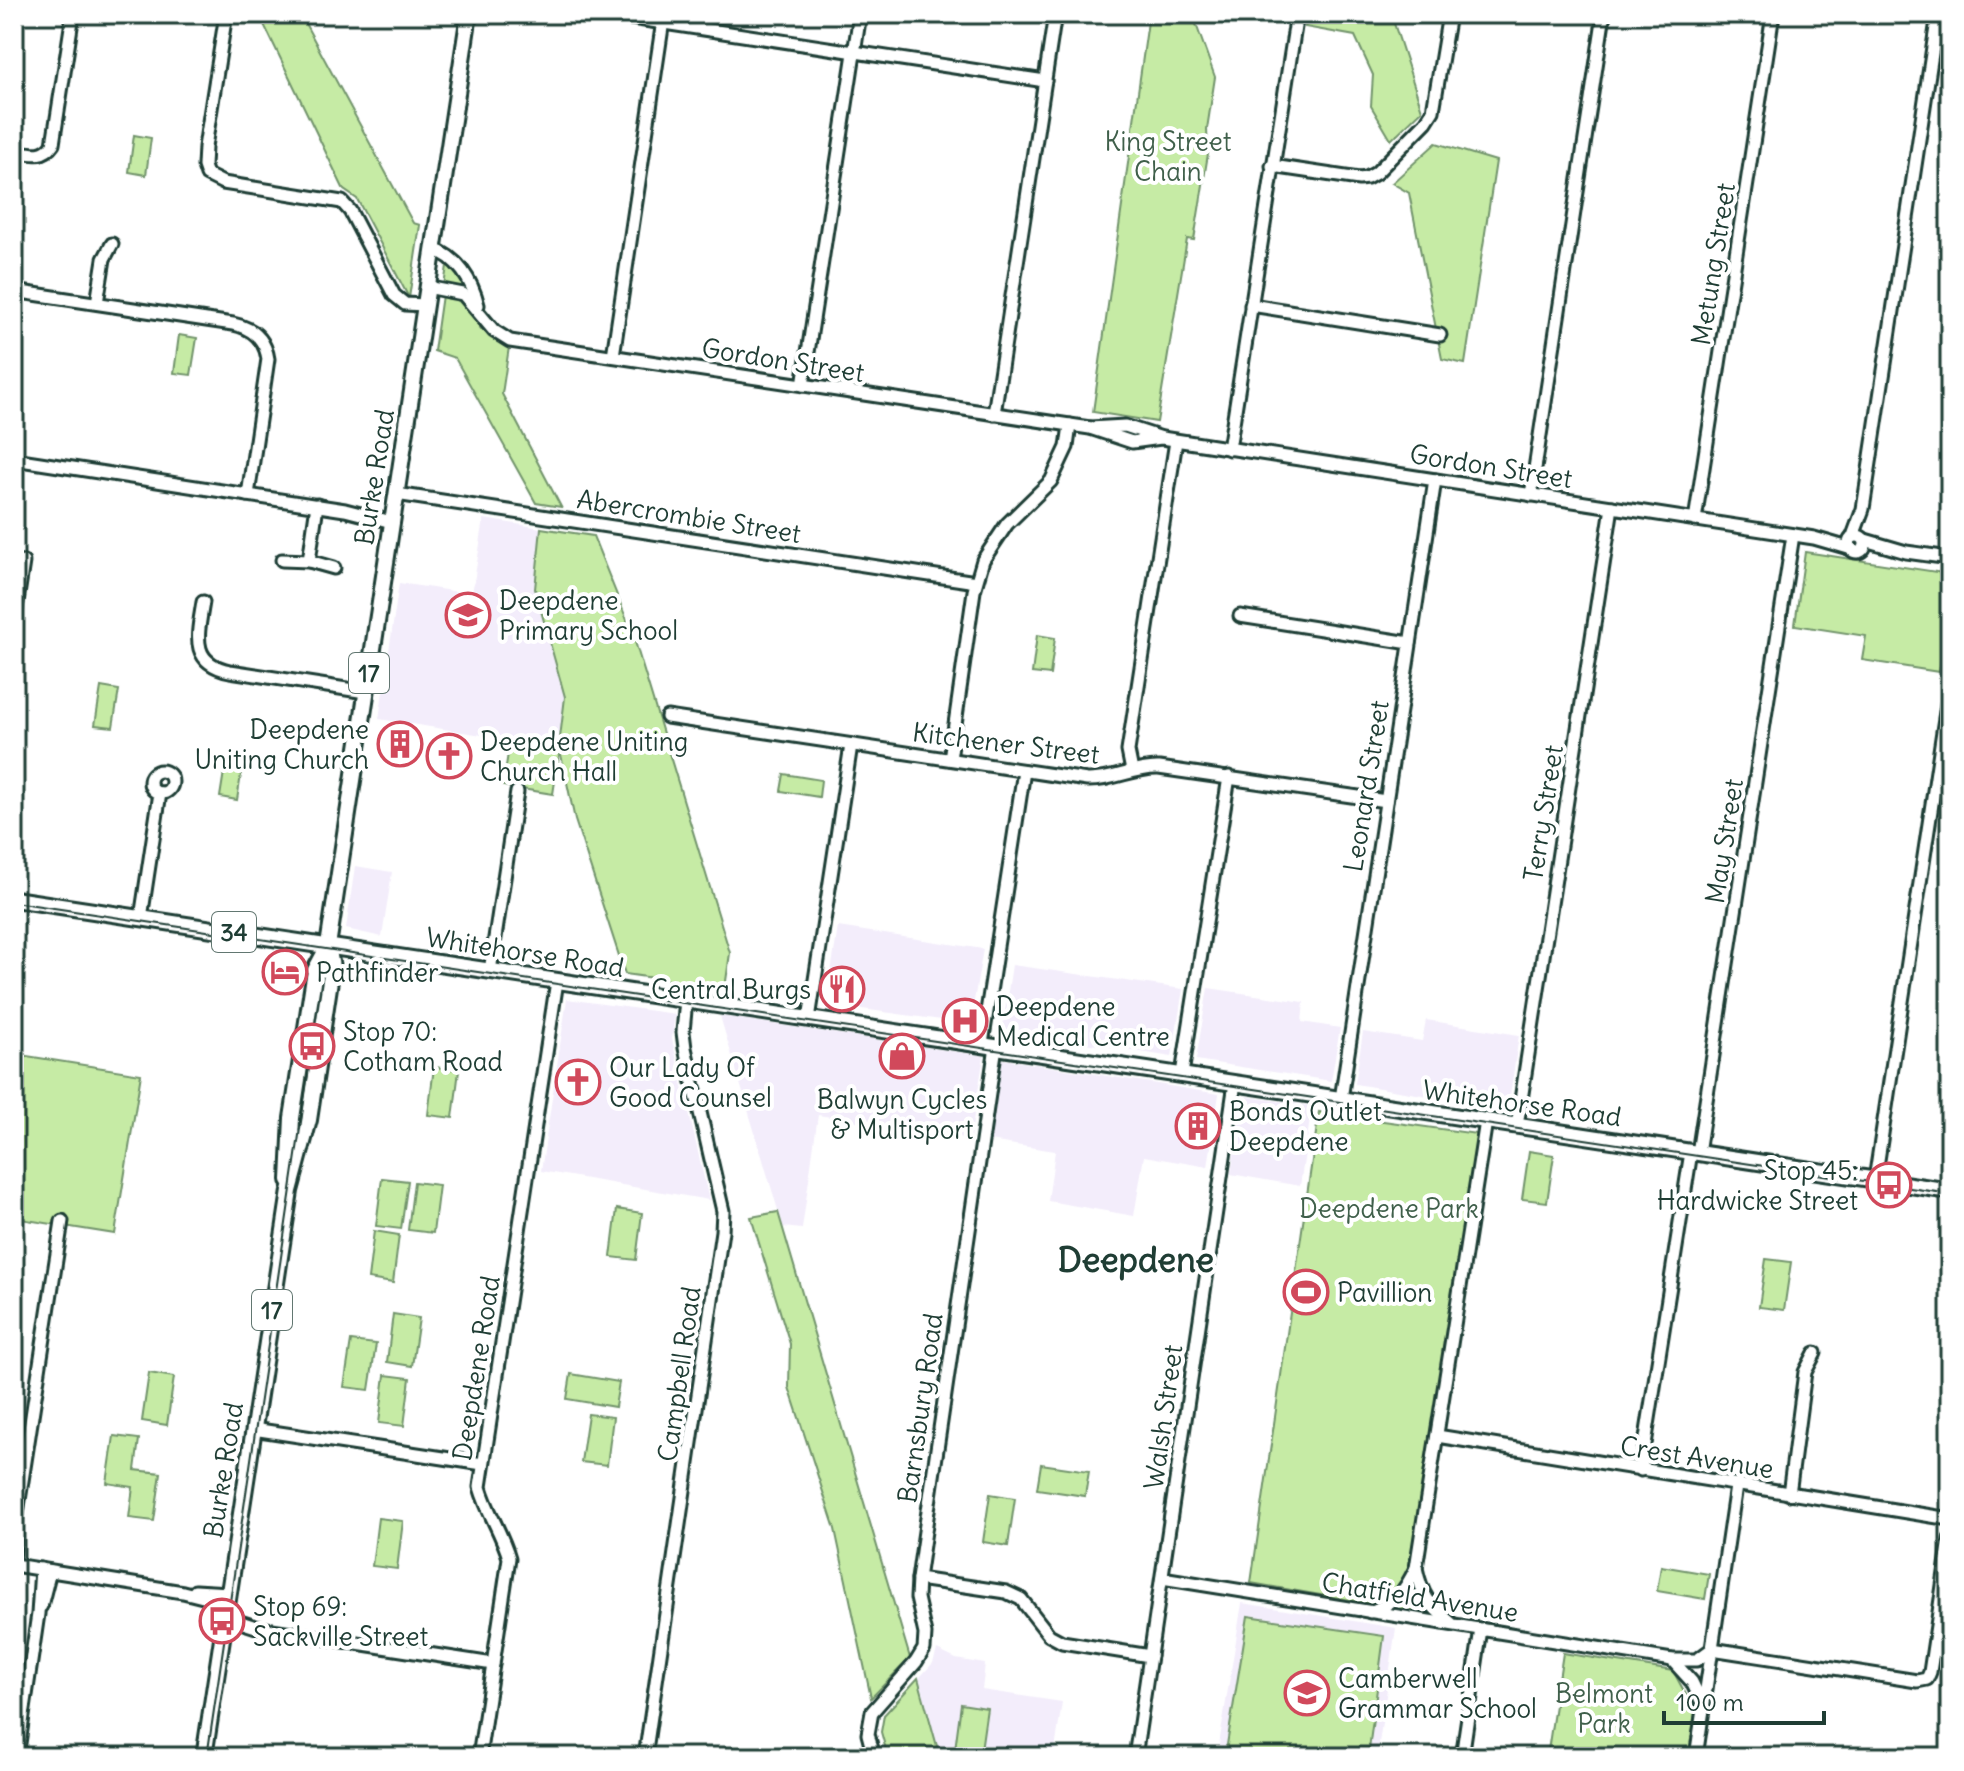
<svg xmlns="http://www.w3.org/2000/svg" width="1964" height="1771" viewBox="0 0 1964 1771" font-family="Delius,sans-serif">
	<rect width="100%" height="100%" fill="#fff"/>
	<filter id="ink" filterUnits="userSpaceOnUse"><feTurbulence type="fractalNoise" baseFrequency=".0125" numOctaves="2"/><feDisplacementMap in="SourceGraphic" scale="16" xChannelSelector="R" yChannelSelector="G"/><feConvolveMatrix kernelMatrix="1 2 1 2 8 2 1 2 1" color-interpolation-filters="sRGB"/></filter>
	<g filter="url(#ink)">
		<g fill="#f3edfb">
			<path d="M484,519L541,528L535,589L565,697L559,747L379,719L399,583L472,594Z"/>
			<path d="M355,866L392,872L382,937L346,929Z"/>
			<path d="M838,927L983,949L970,1024L826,1004Z"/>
			<path d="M1012,965L1183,989L1172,1057L1002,1030Z"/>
			<path d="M1208,988L1304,1002L1302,1022L1340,1028L1331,1081L1196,1060Z"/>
			<path d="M567,999L675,1014L672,1039L709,1200L541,1171Z"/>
			<path d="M720,1016L984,1056L970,1139L818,1115L802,1229L783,1227Z"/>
			<path d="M1426,1020L1519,1035L1508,1109L1355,1084L1363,1032L1422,1041Z"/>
			<path d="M1002,1059L1219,1094L1208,1167L1144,1156L1134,1216L1048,1201L1055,1151L989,1141Z"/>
			<path d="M1243,1096L1312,1106L1300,1186L1231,1174Z"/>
			<path d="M1242,1603L1396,1628L1377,1757H1217Z"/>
			<path d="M937,1650L956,1659L985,1664L982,1690L1062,1702L1054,1757H940L919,1678L933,1663Z"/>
		</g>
		<g fill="#c6eba5" stroke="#72946c" stroke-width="2">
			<path d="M259,14H300L413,223L420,225L409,298L357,199L344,190Z"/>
			<path d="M1149,14H1205L1196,24L1215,77L1207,129L1208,154L1194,240L1187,239L1157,422L1093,412Z"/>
			<path d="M1308,14H1391L1422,110L1391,140L1371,106L1373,75L1355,36L1305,27Z"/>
			<path d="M134,135L151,138L146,175L129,172Z"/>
			<path d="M1436,143L1496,161L1465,364L1442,359L1409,193L1392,183Z"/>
			<path d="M448,259L458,269L468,291L444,286Z"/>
			<path d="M442,295L461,299L481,329L509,347L502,394L561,507L536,503L455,358L434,351Z"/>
			<path d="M179,335L197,338L191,375L174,373Z"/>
			<path d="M541,528L593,536L633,635L730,953L725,988L625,974L575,820L560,750L553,794L503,786L510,740L559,746L565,697L535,589Z"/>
			<path d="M1805,552L1950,574V602L1939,672L1862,660L1866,636L1795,625Z"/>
			<path d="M1037,635L1055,638L1050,675L1032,673Z"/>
			<path d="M101,687L119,690L113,727L95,725Z"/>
			<path d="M226,759L243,762L237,800L220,797Z"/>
			<path d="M784,774L821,780L819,797L781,791Z"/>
			<path d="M14,1054L141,1074L115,1234L14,1218Z"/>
			<path d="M434,1067L459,1070L453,1118L428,1115Z"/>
			<path d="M1319,1112L1484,1135L1416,1568L1392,1603L1349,1609L1350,1600L1251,1583Z"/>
			<path d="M1529,1151L1554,1155L1547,1202L1522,1199Z"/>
			<path d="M382,1178L408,1181L401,1229L376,1226Z"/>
			<path d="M414,1182L439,1185L433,1233L408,1230Z"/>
			<path d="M617,1209L642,1213L636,1260L611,1257Z"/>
			<path d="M778,1212L910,1658L871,1698L835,1529L789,1387L790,1344L751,1217Z"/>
			<path d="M374,1231L399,1235L393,1283L368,1279Z"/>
			<path d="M1766,1259L1791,1262L1784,1310L1759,1307Z"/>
			<path d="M393,1314L419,1318L412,1366L387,1362Z"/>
			<path d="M351,1341L376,1344L369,1390L344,1387Z"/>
			<path d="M149,1373L174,1377L167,1425L142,1421Z"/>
			<path d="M571,1374L619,1382L615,1407L567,1399Z"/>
			<path d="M385,1375L410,1378L404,1426L379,1423Z"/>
			<path d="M588,1414L613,1417L607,1465L581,1462Z"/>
			<path d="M114,1436L139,1439L135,1470L161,1473L154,1521L129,1518L133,1487L107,1483Z"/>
			<path d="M1041,1464L1089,1471L1085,1496L1037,1489Z"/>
			<path d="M990,1494L1015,1498L1008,1546L983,1542Z"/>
			<path d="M378,1518L403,1521L397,1569L372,1566Z"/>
			<path d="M1661,1566L1709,1574L1705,1599L1657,1591Z"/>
			<path d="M1416,1587L1420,1598L1433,1615L1394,1610Z"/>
			<path d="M1248,1616L1384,1636L1368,1757H1225Z"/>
			<path d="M1563,1653L1673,1671L1695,1711L1689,1757H1547Z"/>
			<path d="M918,1678L940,1757H888L881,1732L884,1715Z"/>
			<path d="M961,1704L987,1708L980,1757H954Z"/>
		</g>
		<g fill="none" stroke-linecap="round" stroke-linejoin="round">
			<g stroke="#1f3d34" stroke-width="17">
				<g id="minor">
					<path d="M226,14L205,147L204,166L207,175L223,183L342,202L350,211L394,295L405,304L425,305"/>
					<path d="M605,14L1045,81"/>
					<path d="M14,151C29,153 43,159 53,144L73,14"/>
					<path d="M1272,166L1359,179L1367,178L1376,173L1426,122L1433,111L1449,14"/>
					<path d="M433,249C458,257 472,281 478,305"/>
					<path d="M427,287L463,294L494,331L510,341L1090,428L1132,442L1161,438"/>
					<path d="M14,291L233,324C253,328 265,339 268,359L248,495"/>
					<path d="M97,303L104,259L112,244"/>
					<path d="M1251,305L1440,335"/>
					<path d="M613,356L664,14"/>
					<path d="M803,385L860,14"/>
					<path d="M994,414L1055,14"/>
					<path d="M1090,428L1125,426L1162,438L1814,538L1852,549"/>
					<path d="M1229,449L1297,14"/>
					<path d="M14,459L345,510L392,522"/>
					<path d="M396,494L976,582"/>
					<path d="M1531,495L1604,14"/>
					<path d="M1695,520L1773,14"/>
					<circle cx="1857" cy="544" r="8"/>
					<path d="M1853,536L1863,509L1938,14"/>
					<path d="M1865,540L1906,552L1950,558"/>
					<path d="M282,560L309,561L334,568"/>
					<path d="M309,561L317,505"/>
					<path d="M203,602C198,634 189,663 230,671L366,692"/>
					<path d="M1240,616L1410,643"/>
					<path d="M14,622L23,562"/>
					<path d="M667,717L1087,780C1113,781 1134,767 1159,768L1386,801"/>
					<path d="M950,759L974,591L983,560L1007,524L1051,481L1067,447L1070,425"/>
					<path d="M1132,771L1128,751L1176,441"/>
					<circle cx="161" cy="782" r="11"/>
					<path d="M141,918L160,793"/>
					<path d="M490,971L517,792"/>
					<path d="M809,1019L851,745"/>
					<path d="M982,1044L1024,771"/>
					<path d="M1182,1074L1229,777"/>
					<path d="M1341,1099L1435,480"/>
					<path d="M1517,1126L1612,507"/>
					<path d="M1698,1153L1793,535"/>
					<path d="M1875,1180L1950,685"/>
					<path d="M253,1429L483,1464"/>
					<path d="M1437,1436L1950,1519"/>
					<path d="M1641,1470L1691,1152"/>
					<path d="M1789,1494L1805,1372L1815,1353"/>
					<path d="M14,1559L16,1520L62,1221"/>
					<path d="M14,1565L183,1592L227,1603"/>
					<path d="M1416,1568L1486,1121"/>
					<path d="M1162,1578L1672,1660H1697L1712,1649L1917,1681L1927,1679L1930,1672L1950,1539"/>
					<path d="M918,1579L1006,1592L1021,1599L1049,1635L1062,1642L1150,1656"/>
					<path d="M195,1591L229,1593"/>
					<path d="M41,1606L50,1571"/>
					<path d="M1370,1612C1397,1601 1403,1595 1416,1568C1422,1596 1429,1605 1451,1623"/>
					<path d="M225,1617L259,1628L493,1664"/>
					<path d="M1672,1660L1692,1682L1703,1705"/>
					<path d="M17,1757L38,1614L41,1569"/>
					<path d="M479,1757L509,1558C502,1533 487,1512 480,1487L557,981"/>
					<path d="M645,1757L722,1231L723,1211L685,1048L683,1032L686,1000"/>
					<path d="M874,1757L868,1734L872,1712L916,1662L924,1649L925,1634L917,1598L918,1579L996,1046"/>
					<path d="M1135,1757L1235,1083"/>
					<path d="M1462,1757L1481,1629"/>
					<path d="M1696,1757L1736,1486"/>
				</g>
			</g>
			<g stroke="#1f3d34" stroke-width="20">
				<g id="major">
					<path d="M14,899L1950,1191"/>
					<path d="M289,1180L292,1118L315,970L328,946"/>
					<path d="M204,1757L290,1191L309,1120L332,967L328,946L469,14"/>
				</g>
			</g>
			<use href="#minor" stroke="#fff" stroke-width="11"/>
			<use href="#major" stroke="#fff" stroke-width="14"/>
			<g stroke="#1f3d34" stroke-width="2">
				<path d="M14,902L1950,1194"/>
				<path d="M207,1757L314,1034"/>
			</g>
		</g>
	</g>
	<defs>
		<g id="school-ring" transform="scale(2.3)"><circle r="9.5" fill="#fff" stroke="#d1495b" stroke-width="1.5"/><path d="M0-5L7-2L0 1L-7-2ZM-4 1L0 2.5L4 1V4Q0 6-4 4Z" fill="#d1495b"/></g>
		<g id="building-ring" transform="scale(2.3)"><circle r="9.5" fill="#fff" stroke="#d1495b" stroke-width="1.5"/><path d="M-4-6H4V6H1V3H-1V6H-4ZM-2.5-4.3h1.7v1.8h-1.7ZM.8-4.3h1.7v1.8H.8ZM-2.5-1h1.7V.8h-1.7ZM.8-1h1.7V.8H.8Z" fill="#d1495b"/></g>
		<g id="church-ring" transform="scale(2.3)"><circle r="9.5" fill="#fff" stroke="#d1495b" stroke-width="1.5"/><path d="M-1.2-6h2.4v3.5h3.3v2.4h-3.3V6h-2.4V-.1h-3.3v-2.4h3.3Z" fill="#d1495b"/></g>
		<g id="hotel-ring" transform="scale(2.3)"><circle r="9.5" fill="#fff" stroke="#d1495b" stroke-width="1.5"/><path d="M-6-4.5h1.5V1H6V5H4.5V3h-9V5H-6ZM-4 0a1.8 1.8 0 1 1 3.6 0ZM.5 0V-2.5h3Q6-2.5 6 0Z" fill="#d1495b"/></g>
		<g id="restaurant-ring" transform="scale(2.3)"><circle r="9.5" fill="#fff" stroke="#d1495b" stroke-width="1.5"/><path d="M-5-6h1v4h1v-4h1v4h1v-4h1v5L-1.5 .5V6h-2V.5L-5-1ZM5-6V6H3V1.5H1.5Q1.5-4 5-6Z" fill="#d1495b"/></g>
		<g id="hospital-ring" transform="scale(2.3)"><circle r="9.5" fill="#fff" stroke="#d1495b" stroke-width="1.5"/><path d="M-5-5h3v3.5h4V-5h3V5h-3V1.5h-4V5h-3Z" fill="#d1495b"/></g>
		<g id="bus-ring" transform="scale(2.3)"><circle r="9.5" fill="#fff" stroke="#d1495b" stroke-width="1.5"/><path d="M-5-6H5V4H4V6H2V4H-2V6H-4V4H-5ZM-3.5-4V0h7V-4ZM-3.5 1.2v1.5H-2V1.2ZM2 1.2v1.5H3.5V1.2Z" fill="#d1495b"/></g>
		<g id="shop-ring" transform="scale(2.3)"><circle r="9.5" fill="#fff" stroke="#d1495b" stroke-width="1.5"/><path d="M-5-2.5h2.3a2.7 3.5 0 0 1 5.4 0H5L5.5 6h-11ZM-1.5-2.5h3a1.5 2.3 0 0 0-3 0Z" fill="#d1495b"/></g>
		<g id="stadium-ring" transform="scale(2.3)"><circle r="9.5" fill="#fff" stroke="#d1495b" stroke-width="1.5"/><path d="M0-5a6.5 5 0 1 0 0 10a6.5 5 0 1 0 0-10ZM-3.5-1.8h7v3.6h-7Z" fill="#d1495b"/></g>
	</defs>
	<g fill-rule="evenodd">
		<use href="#school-ring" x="468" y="615"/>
		<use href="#building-ring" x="400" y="744"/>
		<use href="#church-ring" x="449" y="756"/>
		<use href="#hotel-ring" x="285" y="972"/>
		<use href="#restaurant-ring" x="842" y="989"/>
		<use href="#hospital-ring" x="965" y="1021"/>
		<use href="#bus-ring" x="312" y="1046"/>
		<use href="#shop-ring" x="902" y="1056"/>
		<use href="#church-ring" x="578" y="1082"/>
		<use href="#building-ring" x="1198" y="1126"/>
		<use href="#bus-ring" x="1889" y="1185"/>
		<use href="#stadium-ring" x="1306" y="1292"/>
		<use href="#bus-ring" x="222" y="1621"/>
		<use href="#school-ring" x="1307" y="1693"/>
	</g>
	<g text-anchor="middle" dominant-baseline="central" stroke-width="8" stroke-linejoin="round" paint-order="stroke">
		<g fill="#fff" stroke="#627771" stroke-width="2">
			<rect x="349" y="653" width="40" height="40" rx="6"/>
			<rect x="212" y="912" width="44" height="40" rx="6"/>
			<rect x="252" y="1290" width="40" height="40" rx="6"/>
		</g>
		<g font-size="24" font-weight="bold" fill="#1f3d34">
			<text x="369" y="673">17</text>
			<text x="234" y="932">34</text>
			<text x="272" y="1310">17</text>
		</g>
		<g font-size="26" fill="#40604b" stroke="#fff">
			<text x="1168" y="141">King Street<tspan x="1168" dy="30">Chain</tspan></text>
			<text x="1389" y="1208">Deepdene Park</text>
			<text x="1604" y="1693">Belmont<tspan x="1604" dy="30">Park</tspan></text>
		</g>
		<g font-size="26" fill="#1f3d34" stroke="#fff">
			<text transform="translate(1713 264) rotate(-81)">Metung Street</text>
			<text transform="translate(783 360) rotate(9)">Gordon Street</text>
			<text transform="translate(1491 466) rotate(9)">Gordon Street</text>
			<text transform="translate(374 477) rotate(-81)">Burke Road</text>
			<text transform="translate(689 516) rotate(9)">Abercrombie Street</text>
			<text transform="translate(1006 743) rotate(7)">Kitchener Street</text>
			<text transform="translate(1366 786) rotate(-81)">Leonard Street</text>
			<text transform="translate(1543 813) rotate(-81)">Terry Street</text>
			<text transform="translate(1724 841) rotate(-81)">May Street</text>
			<text transform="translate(525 952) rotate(9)">Whitehorse Road</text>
			<text transform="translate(1522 1103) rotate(8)">Whitehorse Road</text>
			<text transform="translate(476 1368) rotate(-81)">Deepdene Road</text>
			<text transform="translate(679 1374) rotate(-82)">Campbell Road</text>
			<text transform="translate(920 1408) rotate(-82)">Barnsbury Road</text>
			<text transform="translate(1163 1417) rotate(-82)">Walsh Street</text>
			<text transform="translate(1697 1457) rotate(9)">Crest Avenue</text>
			<text transform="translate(223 1470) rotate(-81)">Burke Road</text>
			<text transform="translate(1420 1597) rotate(9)">Chatfield Avenue</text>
		</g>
		<g font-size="26" fill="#1f3d34" stroke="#fff" text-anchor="start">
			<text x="499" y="600">Deepdene<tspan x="499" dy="30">Primary School</tspan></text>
			<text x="369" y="729" text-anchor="end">Deepdene<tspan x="369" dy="30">Uniting Church</tspan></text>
			<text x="480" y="741">Deepdene Uniting<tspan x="480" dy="30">Church Hall</tspan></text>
			<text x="316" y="972">Pathfinder</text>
			<text x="811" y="989" text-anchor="end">Central Burgs</text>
			<text x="996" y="1006">Deepdene<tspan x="996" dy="30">Medical Centre</tspan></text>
			<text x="343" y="1031">Stop 70:<tspan x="343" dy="30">Cotham Road</tspan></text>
			<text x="609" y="1067">Our Lady Of<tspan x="609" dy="30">Good Counsel</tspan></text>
			<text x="902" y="1099" text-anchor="middle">Balwyn Cycles<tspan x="902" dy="30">&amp; Multisport</tspan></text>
			<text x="1229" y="1111">Bonds Outlet<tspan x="1229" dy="30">Deepdene</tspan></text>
			<text x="1858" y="1170" text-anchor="end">Stop 45:<tspan x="1858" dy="30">Hardwicke Street</tspan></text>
			<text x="1337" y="1292">Pavillion</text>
			<text x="253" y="1606">Stop 69:<tspan x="253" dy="30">Sackville Street</tspan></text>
			<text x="1338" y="1678">Camberwell<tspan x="1338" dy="30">Grammar School</tspan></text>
		</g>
		<g font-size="34" font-weight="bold" fill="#1f3d34" stroke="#fff">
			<text x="1136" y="1259">Deepdene</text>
		</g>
	</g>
	<rect width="1964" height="1771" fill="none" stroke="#fff" stroke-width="48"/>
	<rect x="24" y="24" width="1916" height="1723" fill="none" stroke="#1f3d34" stroke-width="3" filter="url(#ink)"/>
	<path d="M1664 1711v12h160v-12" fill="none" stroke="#1f3d34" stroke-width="4"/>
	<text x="1676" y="1711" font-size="24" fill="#1f3d34" stroke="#ffffff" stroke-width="6" paint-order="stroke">100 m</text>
</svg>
